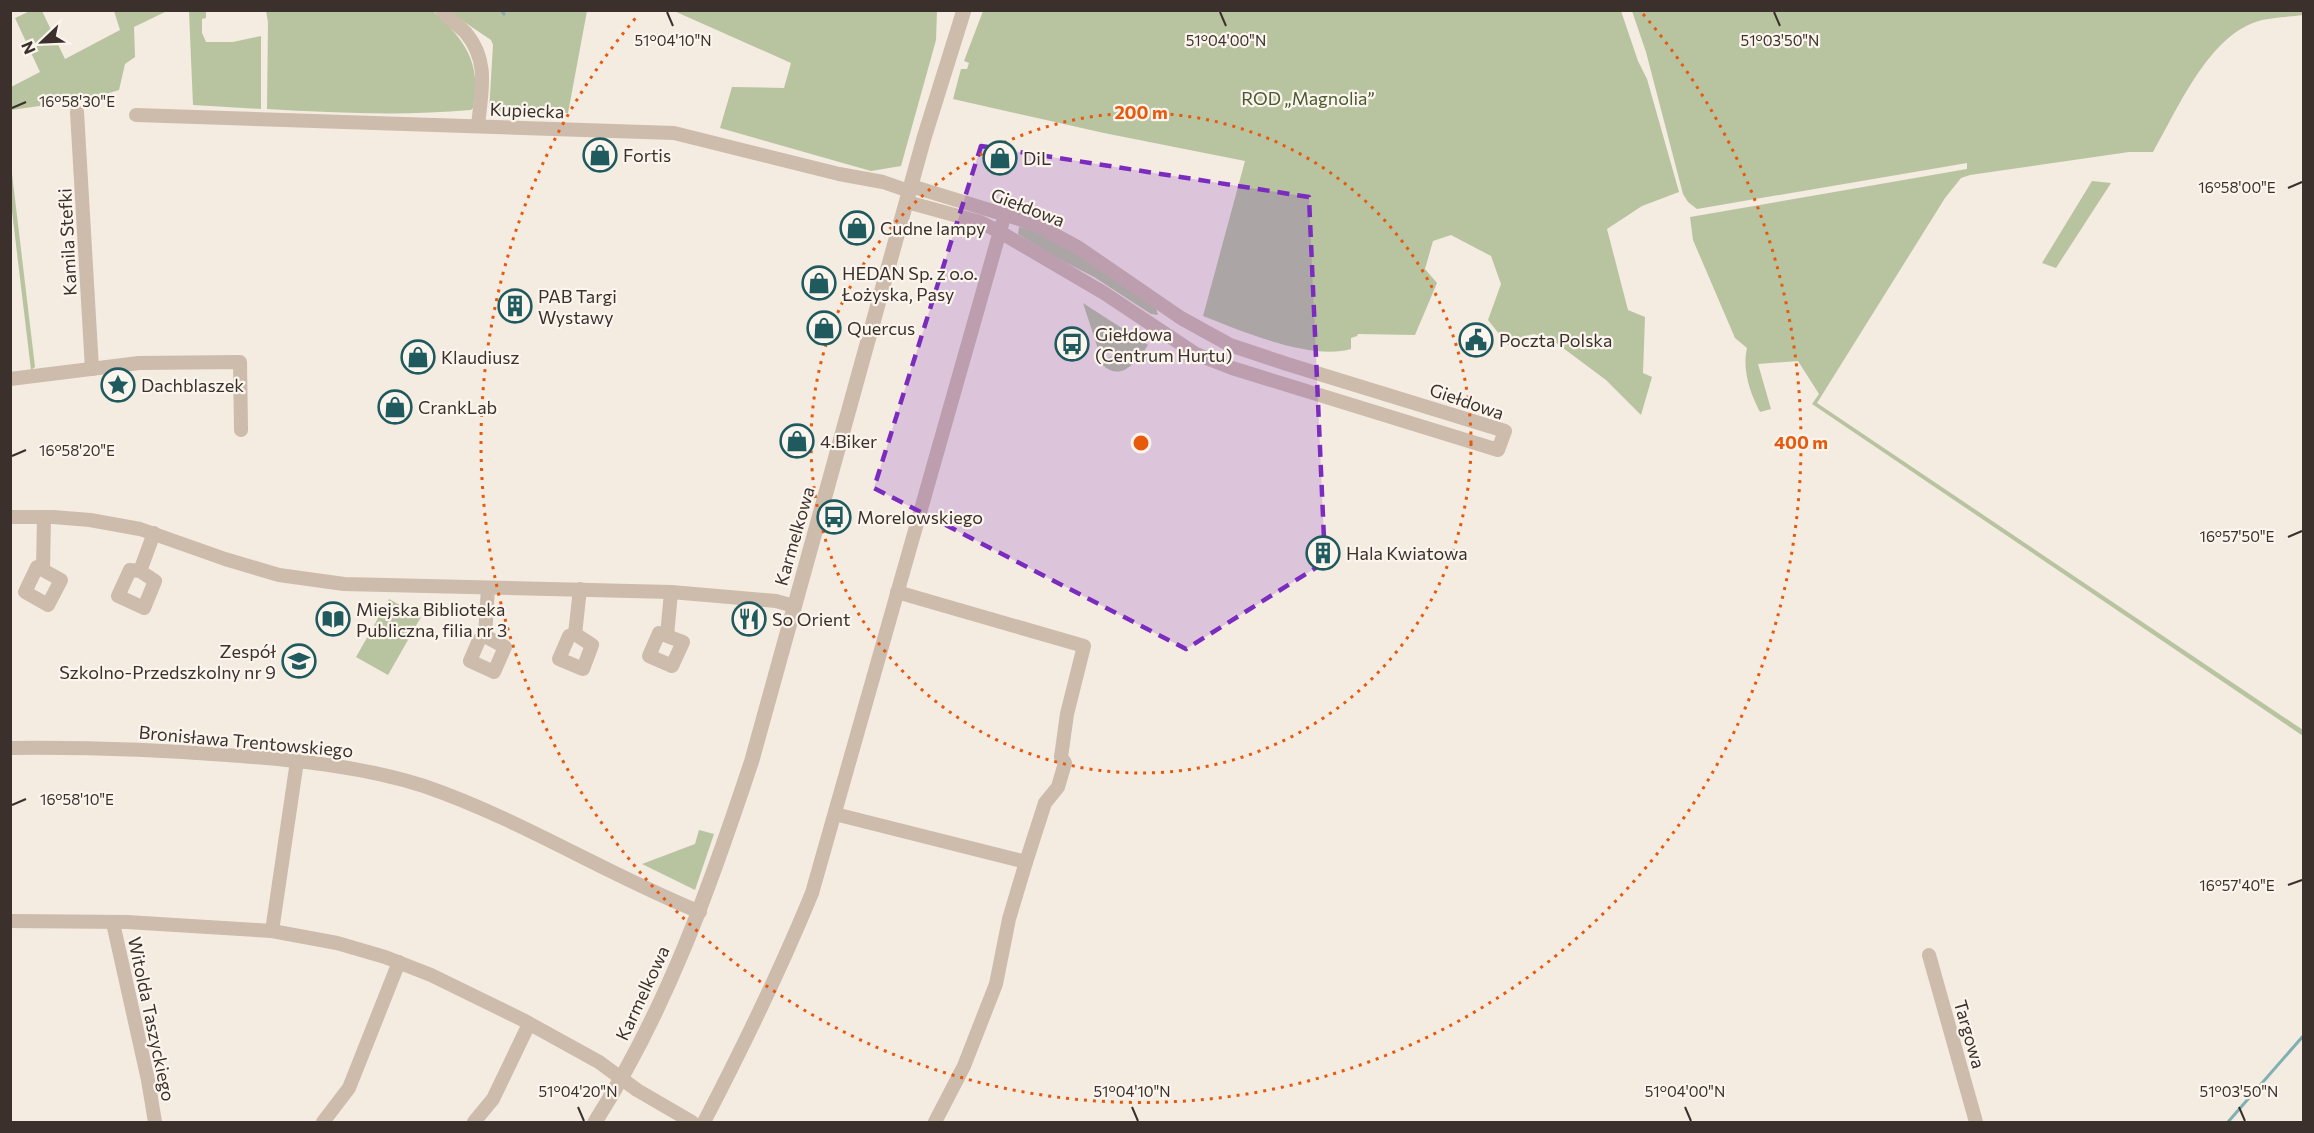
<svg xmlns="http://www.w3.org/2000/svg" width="2314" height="1133" viewBox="0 0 2314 1133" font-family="Commissioner,sans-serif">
	<rect width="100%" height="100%" fill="#f4ebe1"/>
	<g fill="#b8c4a0">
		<path d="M30,11H42L65,59L120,30L114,11H167L134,27L135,57L125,64L119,90L89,99L11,110V87L40,72L15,18Z"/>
		<path d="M189,11H206V18L202,19V33L206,42H233L261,36V109L193,105Z"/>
		<path d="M266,11H433C465,40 482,63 473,108L471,110C403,116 336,113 267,109L268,22Z"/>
		<path d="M448,11H587L568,113L489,112L493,45L491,40Z"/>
		<path d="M674,11H937L936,40L901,166L871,171L720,128L732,87L784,88L791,63Z"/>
		<path d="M983,11H1621L1638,61L1647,79L1679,192L1642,206L1607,229L1628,310L1645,317L1643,373L1652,377L1641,415L1606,380L1555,342L1534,334L1521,337L1508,345L1488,320L1501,284L1491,256L1451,235L1433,241L1425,269L1437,283L1415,335L1358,334L1357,336L1351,338V349C1311,361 1241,331 1203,316L1245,161L1104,133L953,99L961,69H967L969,63L964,61Z"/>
		<path d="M1632,11H2303V15C2290,17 2275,17 2262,20C2209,33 2178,109 2153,152H2129L1970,175L1961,178L1945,198L1817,403L2303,730V736L1812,404L1819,394L1798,361L1758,364L1771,409L1760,412C1750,393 1742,370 1747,348L1735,338L1693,240L1690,217L1967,169V163L1697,209L1688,202L1683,194L1646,52Z"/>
		<path d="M10,157L35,367L31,370L11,203Z"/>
		<path d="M2092,181L2111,183L2056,268L2042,263Z"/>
		<path d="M1019,227C1049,228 1128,289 1156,308L1158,315L1151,314L1094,277L1049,254L1018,234Z"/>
		<path d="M1083,303L1148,345C1136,363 1119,385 1099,361L1116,355L1114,351L1100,355Z"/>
		<path d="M389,599L421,617L388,675L356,657Z"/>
		<path d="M699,830L714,834L695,890L642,864L695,844Z"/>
	</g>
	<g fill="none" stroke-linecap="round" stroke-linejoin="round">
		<g stroke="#7fb0b2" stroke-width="3">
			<path d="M501,10L504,14"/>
			<path d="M2228,1122L2304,1035"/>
		</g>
		<g stroke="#cdbbac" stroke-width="14">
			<path d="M442,10C449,19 458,25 466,33C490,62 481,92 478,126"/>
			<path d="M77,112L92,369"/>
			<path d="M136,115L674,133L839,174L883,182L909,191"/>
			<path d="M907,202L980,222L1000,232L1104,293L1196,354L1232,368L1498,450L1505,431L1287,364L1230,345L1181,318L1079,248L1035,224L911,186"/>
			<path d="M10,379L139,363L240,362L241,430"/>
			<path d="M10,517H53L90,520L140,529L225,559L279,575L344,584L671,592L776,601L794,606"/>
			<path d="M43,570L61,580L48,605L25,592L37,567L43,570L44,517"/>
			<path d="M140,571L155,581L144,608L118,596L130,570L140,571L154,533"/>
			<path d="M897,592L1084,646L1067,714L1061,757L1065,763L1058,787L1045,803L1026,862L1009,919L996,984L964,1066L935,1122"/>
			<path d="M575,634L592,645L583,669L559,659L569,636L575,634L580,589"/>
			<path d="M485,636L505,647L494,672L470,661L479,640L485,636L488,588"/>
			<path d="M667,636L683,642L672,666L649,656L659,633L667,636L671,592"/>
			<path d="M10,748C88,747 164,750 241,756C303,761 365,767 424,786C520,819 606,874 700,912"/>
			<path d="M835,814L1026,862"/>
			<path d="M10,921L127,922L272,931L337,943L385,957L431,975L523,1020L599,1062L637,1090L692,1122"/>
			<path d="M113,923L148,1080L155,1122"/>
			<path d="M272,931L297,761"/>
			<path d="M1929,955L1976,1122"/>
			<path d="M323,1122L349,1088L399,962"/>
			<path d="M474,1122L493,1099L529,1024"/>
			<path d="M704,1122C743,1047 780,971 812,893L1002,224"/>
		</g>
		<path stroke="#cdbbac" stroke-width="15" d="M595,1122C667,1009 710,887 752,760L924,138L964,10"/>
	</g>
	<path fill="#7b2cbf" fill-opacity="0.2" stroke="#7b2cbf" stroke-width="4.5" stroke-dasharray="12 8" stroke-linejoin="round" d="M981,146L1309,197L1325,562L1186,649L874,488Z"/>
	<path fill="none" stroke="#3b302b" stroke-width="2" d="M667,12L673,26M1220,12L1226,26M1774,12L1780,26M12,108L26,102M2288,188L2302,182M12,456L26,450M2288,537L2302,531M12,805L26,799M2288,885L2302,880M578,1107L584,1121M1132,1107L1138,1121M1685,1107L1691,1121M2239,1107L2245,1121"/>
	<g fill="none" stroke="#e8590c" stroke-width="3" stroke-dasharray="3 6">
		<circle cx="1141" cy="443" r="330"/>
		<path d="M1643 14A660 660 0 1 1 639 14"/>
	</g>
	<defs>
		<g id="shop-ring" transform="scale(1.725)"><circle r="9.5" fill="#fbf5ee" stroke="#1f5a5e" stroke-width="1.5"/><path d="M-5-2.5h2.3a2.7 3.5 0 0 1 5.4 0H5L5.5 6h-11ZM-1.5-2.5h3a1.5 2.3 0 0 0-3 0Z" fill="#1f5a5e"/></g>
		<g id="building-ring" transform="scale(1.725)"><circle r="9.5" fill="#fbf5ee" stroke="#1f5a5e" stroke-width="1.5"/><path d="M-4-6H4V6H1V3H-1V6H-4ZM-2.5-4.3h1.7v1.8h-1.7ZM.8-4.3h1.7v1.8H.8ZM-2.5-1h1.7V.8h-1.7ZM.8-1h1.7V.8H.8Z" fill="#1f5a5e"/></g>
		<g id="civic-ring" transform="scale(1.725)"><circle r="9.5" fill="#fbf5ee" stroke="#1f5a5e" stroke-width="1.5"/><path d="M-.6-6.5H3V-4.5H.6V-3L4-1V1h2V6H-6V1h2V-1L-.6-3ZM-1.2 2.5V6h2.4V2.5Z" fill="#1f5a5e"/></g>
		<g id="bus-ring" transform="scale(1.725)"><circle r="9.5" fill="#fbf5ee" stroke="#1f5a5e" stroke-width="1.5"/><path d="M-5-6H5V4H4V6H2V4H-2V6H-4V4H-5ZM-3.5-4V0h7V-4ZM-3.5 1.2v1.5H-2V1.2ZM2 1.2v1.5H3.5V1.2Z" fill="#1f5a5e"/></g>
		<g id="sight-ring" transform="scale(1.725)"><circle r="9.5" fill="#fbf5ee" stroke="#1f5a5e" stroke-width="1.5"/><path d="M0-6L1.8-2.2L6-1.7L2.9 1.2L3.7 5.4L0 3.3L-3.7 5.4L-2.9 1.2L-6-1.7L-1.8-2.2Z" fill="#1f5a5e"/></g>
		<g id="library-ring" transform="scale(1.725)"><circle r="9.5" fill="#fbf5ee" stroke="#1f5a5e" stroke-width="1.5"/><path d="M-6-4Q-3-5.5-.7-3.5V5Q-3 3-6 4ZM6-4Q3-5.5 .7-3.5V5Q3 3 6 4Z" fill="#1f5a5e"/></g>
		<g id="restaurant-ring" transform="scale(1.725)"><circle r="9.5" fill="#fbf5ee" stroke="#1f5a5e" stroke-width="1.5"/><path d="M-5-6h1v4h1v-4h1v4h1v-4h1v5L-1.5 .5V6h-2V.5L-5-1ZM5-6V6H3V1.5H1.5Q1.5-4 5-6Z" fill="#1f5a5e"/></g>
		<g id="school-ring" transform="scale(1.725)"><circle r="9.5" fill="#fbf5ee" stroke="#1f5a5e" stroke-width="1.5"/><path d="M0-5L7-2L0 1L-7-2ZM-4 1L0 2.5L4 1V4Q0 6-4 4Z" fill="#1f5a5e"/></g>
	</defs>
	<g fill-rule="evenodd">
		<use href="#shop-ring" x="600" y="155"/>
		<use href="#shop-ring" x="1000" y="158"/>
		<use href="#shop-ring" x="857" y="228"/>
		<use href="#shop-ring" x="819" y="283"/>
		<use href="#building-ring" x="515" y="306"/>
		<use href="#shop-ring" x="824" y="328"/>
		<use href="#civic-ring" x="1476" y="340"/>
		<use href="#bus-ring" x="1072" y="344"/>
		<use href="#shop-ring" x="418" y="357"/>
		<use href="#sight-ring" x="118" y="385"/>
		<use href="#shop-ring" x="395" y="407"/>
		<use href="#shop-ring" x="797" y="441"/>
		<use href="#bus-ring" x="834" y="517"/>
		<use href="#building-ring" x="1323" y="553"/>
		<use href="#library-ring" x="333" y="619"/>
		<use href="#restaurant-ring" x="749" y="619"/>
		<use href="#school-ring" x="299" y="661"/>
	</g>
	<g text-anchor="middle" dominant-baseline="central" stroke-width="4.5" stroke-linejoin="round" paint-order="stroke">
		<g font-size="18" fill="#4a5a2e" stroke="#fbf5ee">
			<text x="1308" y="98">ROD „Magnolia”</text>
		</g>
		<g font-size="18" fill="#3b302b" stroke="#fbf5ee">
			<text transform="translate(527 110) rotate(2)">Kupiecka</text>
			<text transform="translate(1028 207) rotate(21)">Giełdowa</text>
			<text transform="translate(67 242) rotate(-93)">Kamila Stefki</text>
			<text transform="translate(1467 401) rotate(19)">Giełdowa</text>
			<text transform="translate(794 536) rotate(-74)">Karmelkowa</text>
			<text transform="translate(246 741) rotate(5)">Bronisława Trentowskiego</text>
			<text transform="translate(642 993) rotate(-65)">Karmelkowa</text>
			<text transform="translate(152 1019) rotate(78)">Witolda Taszyckiego</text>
			<text transform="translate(1970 1034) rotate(74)">Targowa</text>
		</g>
		<g font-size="18" fill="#3b302b" stroke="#fbf5ee" text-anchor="start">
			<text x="623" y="155">Fortis</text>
			<text x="1023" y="158">DiL</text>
			<text x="880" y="228">Cudne lampy</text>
			<text x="842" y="273">HEDAN Sp. z o.o.<tspan x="842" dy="21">Łożyska, Pasy</tspan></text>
			<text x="538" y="296">PAB Targi<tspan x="538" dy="21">Wystawy</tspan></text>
			<text x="847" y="328">Quercus</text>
			<text x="1095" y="334">Giełdowa<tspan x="1095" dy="21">(Centrum Hurtu)</tspan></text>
			<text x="1499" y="340">Poczta Polska</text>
			<text x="441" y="357">Klaudiusz</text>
			<text x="141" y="385">Dachblaszek</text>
			<text x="418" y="407">CrankLab</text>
			<text x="820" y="441">4.Biker</text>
			<text x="857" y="517">Morelowskiego</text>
			<text x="1346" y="553">Hala Kwiatowa</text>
			<text x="356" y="609">Miejska Biblioteka<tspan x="356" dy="21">Publiczna, filia nr 3</tspan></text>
			<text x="772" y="619">So Orient</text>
			<text x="276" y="651" text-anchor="end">Zespół<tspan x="276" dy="21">Szkolno-Przedszkolny nr 9</tspan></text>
		</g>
	</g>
	<g font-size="15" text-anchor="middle" fill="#3b302b" stroke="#fbf5ee" stroke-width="4.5" stroke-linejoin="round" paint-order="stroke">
		<text x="673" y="46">51°04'10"N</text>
		<text x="1226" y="46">51°04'00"N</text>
		<text x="1780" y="46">51°03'50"N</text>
		<text x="77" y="107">16°58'30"E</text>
		<text x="2237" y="193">16°58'00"E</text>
		<text x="77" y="456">16°58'20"E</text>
		<text x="2237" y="542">16°57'50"E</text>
		<text x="77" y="805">16°58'10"E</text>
		<text x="2237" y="891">16°57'40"E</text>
		<text x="578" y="1097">51°04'20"N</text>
		<text x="1132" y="1097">51°04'10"N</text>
		<text x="1685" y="1097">51°04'00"N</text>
		<text x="2239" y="1097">51°03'50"N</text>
	</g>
	<circle cx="1141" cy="443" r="9" fill="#e8590c" stroke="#fbf5ee" stroke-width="3"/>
	<g font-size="18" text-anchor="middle" font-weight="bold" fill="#e8590c" stroke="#fbf5ee" stroke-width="4.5" stroke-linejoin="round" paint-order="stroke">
		<text x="1141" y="119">200 m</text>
		<text x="1801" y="449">400 m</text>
	</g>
	<rect width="2314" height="1133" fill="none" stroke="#3b302b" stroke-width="24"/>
	<g transform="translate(42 42) rotate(247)" stroke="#fbf5ee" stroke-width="4.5" paint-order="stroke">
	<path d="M0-4.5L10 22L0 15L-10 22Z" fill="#3b302b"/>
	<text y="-9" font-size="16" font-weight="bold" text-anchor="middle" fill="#3b302b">N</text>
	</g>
</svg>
